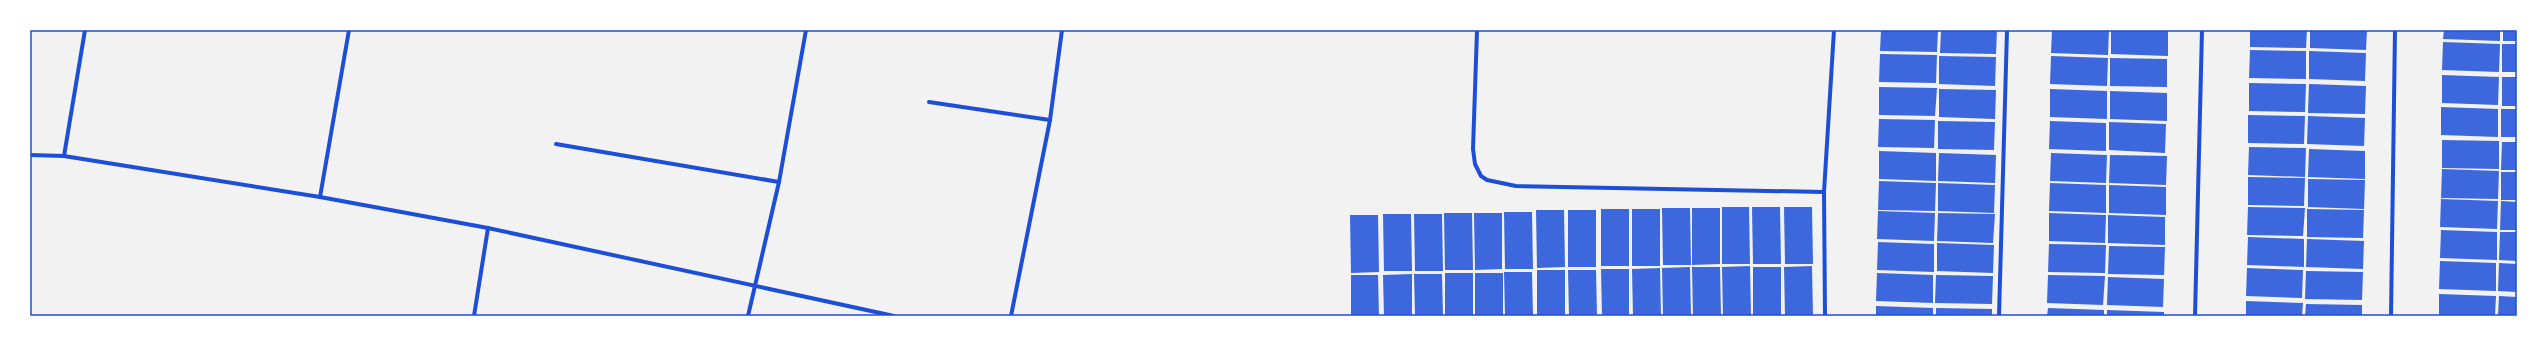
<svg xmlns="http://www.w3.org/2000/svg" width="2547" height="346" viewBox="0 0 2547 346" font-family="'Noto Sans',sans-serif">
	<rect width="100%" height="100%" fill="#f2f2f2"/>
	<g fill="#3d67dc">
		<path d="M1881,30H1938L1937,52L1880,51Z"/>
		<path d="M1941,30H1997L1996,54L1940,53Z"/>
		<path d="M2052,30H2109L2108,55L2051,53Z"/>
		<path d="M2111,30H2168V56L2111,54Z"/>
		<path d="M2250,30H2307L2306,48L2250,47Z"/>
		<path d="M2310,30H2367L2366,50L2310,48Z"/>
		<path d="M2444,30H2500V41L2443,39Z"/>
		<rect x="2503" y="30" width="14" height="11"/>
		<path d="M2443,42L2500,44L2499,72L2442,70Z"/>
		<rect x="2502" y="44" width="15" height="28"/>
		<path d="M2250,50L2306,51V79L2249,78Z"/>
		<path d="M2309,51L2366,53L2365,81L2309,79Z"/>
		<path d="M1880,54L1937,55L1936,83L1879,82Z"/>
		<path d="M1939,56L1996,57L1995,86L1939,84Z"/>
		<path d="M2051,56L2108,58L2107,86L2050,84Z"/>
		<path d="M2110,58L2167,59V87L2110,86Z"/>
		<path d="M2442,75L2499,77L2498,105L2442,103Z"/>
		<rect x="2502" y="77" width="15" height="29"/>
		<path d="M2249,83L2306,84L2305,112L2249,111Z"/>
		<path d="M2309,84L2366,86L2365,114L2308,113Z"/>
		<path d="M1879,87L1937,88L1935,116L1879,115Z"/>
		<path d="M1939,89L1996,90L1995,119L1939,117Z"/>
		<path d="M2050,89L2107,91V119L2050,117Z"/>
		<path d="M2110,91L2167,93V121L2110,119Z"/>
		<path d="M2441,107L2498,109V137L2441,135Z"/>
		<rect x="2501" y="109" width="16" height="28"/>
		<path d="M2248,115L2305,116L2304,144L2248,143Z"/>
		<path d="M2308,116L2365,118L2364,146L2307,144Z"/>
		<path d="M1879,119L1935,120L1934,148L1878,147Z"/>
		<path d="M1938,121L1995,122L1994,150L1938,149Z"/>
		<path d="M2050,121L2106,123V151L2049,149Z"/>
		<path d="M2109,122L2166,124L2165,153L2109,150Z"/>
		<path d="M2442,140L2499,141V169L2442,168Z"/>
		<path d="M2502,142H2517V170H2501Z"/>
		<path d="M2249,147L2306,148L2305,177L2248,175Z"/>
		<path d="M2309,149L2365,151V179L2308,177Z"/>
		<path d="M1879,151L1936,153V181L1879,179Z"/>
		<path d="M1939,153L1996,155L1995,183L1938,181Z"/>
		<path d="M2051,153L2107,155L2106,183L2050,181Z"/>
		<path d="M2110,155L2167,156L2166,185L2109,183Z"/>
		<path d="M2442,169L2499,171L2498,199L2441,198Z"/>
		<rect x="2501" y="172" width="16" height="28"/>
		<path d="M2248,177L2305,178L2304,206L2248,205Z"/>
		<path d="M2308,179L2365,180L2364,209L2308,207Z"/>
		<path d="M1879,181L1936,183L1935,211L1878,210Z"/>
		<path d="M1938,183L1995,185L1994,213L1938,211Z"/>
		<path d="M2050,183L2106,185V213L2049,211Z"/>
		<path d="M2109,185L2166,187V215L2109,213Z"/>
		<path d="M2441,199L2498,201L2497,229L2440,227Z"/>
		<path d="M2501,201L2517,202V230H2500Z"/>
		<path d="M1722,207H1749L1750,264H1722Z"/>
		<path d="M1752,207H1780L1781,264H1753Z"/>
		<path d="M1784,207H1812L1813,264H1785Z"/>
		<path d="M2248,207L2305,208L2303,236L2247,235Z"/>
		<path d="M1662,208H1690L1691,265H1663Z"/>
		<path d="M1692,208H1720V264L1692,265Z"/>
		<rect x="1601" y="209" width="28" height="57"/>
		<rect x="1632" y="209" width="28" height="57"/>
		<path d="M2307,209L2364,210L2363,238L2307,237Z"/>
		<path d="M1536,210H1564L1565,267L1537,268Z"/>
		<rect x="1568" y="210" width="28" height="57"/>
		<path d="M1878,211L1935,213L1934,241L1877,239Z"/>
		<path d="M1504,212H1532L1533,269H1505Z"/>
		<path d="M1444,213H1472L1473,270H1445Z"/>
		<path d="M1474,213H1502V269L1475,270Z"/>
		<path d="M1938,213L1995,214L1993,243L1937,241Z"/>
		<path d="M2049,213L2106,215L2105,243L2049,241Z"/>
		<path d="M1383,214H1411L1412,271H1384Z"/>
		<path d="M1414,214H1442L1443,271H1415Z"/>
		<path d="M1350,215H1378L1379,272L1351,273Z"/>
		<path d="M2108,215L2165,217V245L2108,243Z"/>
		<path d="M2441,230L2497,232V260L2440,258Z"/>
		<path d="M2500,232H2517V261L2499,260Z"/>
		<path d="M2248,237L2304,239V267L2247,265Z"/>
		<path d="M2307,239L2364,241L2363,269L2306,267Z"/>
		<path d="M1878,242L1934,244V272L1877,270Z"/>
		<path d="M1937,243L1994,245L1993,273L1937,271Z"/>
		<path d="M2049,244L2106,245L2105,273L2048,272Z"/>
		<path d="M2109,246L2165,247L2164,275L2108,274Z"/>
		<path d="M2440,261L2496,263V291L2439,289Z"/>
		<path d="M2499,263L2517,264V292L2498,291Z"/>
		<path d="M1750,266L1751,316H1723L1722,267Z"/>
		<path d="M1812,266L1813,316H1785L1784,267Z"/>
		<path d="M1690,267L1691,316H1663L1662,268Z"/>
		<path d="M1692,267H1720L1721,316H1693Z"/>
		<rect x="1753" y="267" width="28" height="49"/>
		<path d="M1660,268L1661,316H1633L1632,269Z"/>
		<path d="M2247,268L2303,270L2302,298L2246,296Z"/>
		<path d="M1601,269H1629V316H1602Z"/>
		<rect x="1537" y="270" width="28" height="46"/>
		<path d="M1568,270H1596L1597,316H1569Z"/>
		<path d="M2306,271L2363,272L2362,300L2305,299Z"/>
		<path d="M1504,272H1532L1533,316H1505Z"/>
		<rect x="1445" y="273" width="28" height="43"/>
		<rect x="1475" y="273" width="28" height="43"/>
		<path d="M1877,273L1933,275V303L1876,301Z"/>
		<path d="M1412,274V316H1384L1383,275Z"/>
		<path d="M1414,274H1442L1443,316H1415Z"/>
		<path d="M1351,275H1378L1379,316H1351Z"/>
		<path d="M1936,275L1993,276L1992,304L1935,303Z"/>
		<path d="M2048,275L2105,276L2103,305L2047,303Z"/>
		<path d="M2108,277L2164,279L2163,307L2107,305Z"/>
		<path d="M2439,294L2496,296L2495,316H2439Z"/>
		<path d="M2499,296L2517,297V316H2498Z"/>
		<path d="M2246,301L2303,303L2302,316H2246Z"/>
		<path d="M2306,304L2362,305V316H2305Z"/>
		<path d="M1876,306L1933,308V316H1876Z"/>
		<path d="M1936,308L1992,309V316H1936Z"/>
		<path d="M2048,308L2104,310V316H2047Z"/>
		<path d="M2107,310L2164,312V316H2107Z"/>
	</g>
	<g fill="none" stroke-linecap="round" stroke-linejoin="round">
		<g stroke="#1d4ed8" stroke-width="4">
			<path d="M1477,30L1473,149L1475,164L1481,176L1487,180L1516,186L1824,192"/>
			<path d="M929,102L1050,120L1011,316"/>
			<path d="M1050,120L1062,30"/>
			<path d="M556,144L779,182"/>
			<path d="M30,155L64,156L320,197L488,228L894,316"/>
			<path d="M64,156L85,30"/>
			<path d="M320,197L349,30"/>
			<path d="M474,316L488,228"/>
			<path d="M748,316L779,182L806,30"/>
			<path d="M1825,316L1824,192L1834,30"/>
			<path d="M1999,316L2007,30"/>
			<path d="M2195,316L2202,30"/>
			<path d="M2391,316L2395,30"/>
		</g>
	</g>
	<rect width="2547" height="346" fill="none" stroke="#ffffff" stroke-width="62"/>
	<rect x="31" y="31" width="2485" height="284" fill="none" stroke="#1d4ed8" stroke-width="1.5"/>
</svg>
